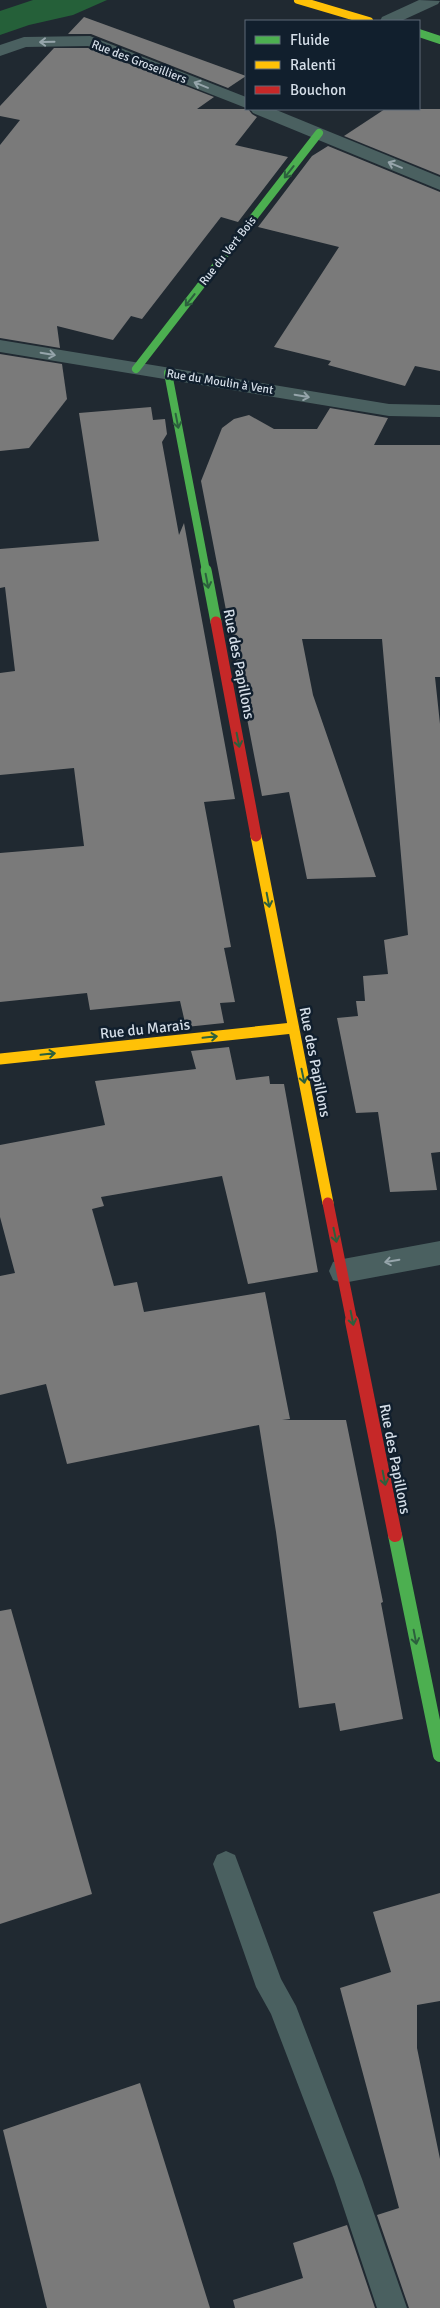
<svg xmlns="http://www.w3.org/2000/svg" width="440" height="2308" viewBox="0 0 440 2308" font-family="Signika,sans-serif">
	<rect width="100%" height="100%" fill="#202931"/>
	<path fill="#256039" d="M33,0H107L73,15L29,25L0,35V11Z"/>
	<g fill="#7a7a7a">
		<path d="M84,17L246,76L228,88L91,34H68Z"/>
		<path d="M54,48H88L214,97L197,109H248L252,114L257,117L235,145L288,157L238,222L221,217L142,319L131,316L113,340L57,326L60,348L0,338V145L20,120L0,116V106Z"/>
		<path d="M385,109H440V175L344,136Z"/>
		<path d="M328,146L440,192V371L415,366L405,386L328,365L331,361L274,347L339,247L258,227L312,156Z"/>
		<path d="M0,354L62,364L67,399L29,448L0,451Z"/>
		<path d="M151,407L153,420L165,419L167,434L162,442L179,535L184,523L235,799L204,802L231,947L224,948L235,1002L220,1003L224,1023L186,1027L180,1001L90,1010L87,993L0,1002V853L84,846L74,768L0,775V673L15,671L5,587L0,588V549L99,541L79,413Z"/>
		<path d="M330,408L388,418L374,445H440V677H435L440,724V1152L431,1153L437,1190L390,1192L378,1112L356,1113L337,1018L358,1016L356,1001H365L363,976L388,974L384,940L408,935L382,639H302L313,695L376,877L307,879L289,792L262,796L201,481L222,428L234,419L249,415L274,429H317Z"/>
		<path d="M229,1047L236,1080L269,1076L270,1084H284L318,1272L248,1284L222,1176L101,1197L104,1206L92,1209L114,1286L137,1282L144,1312L265,1292L290,1419L282,1420H346L383,1602L381,1603L403,1719L340,1731L335,1703L299,1708L276,1532L259,1425L67,1464L46,1384L0,1395V1276L15,1273L0,1217V1145L105,1125L95,1081L196,1069L191,1051Z"/>
		<path d="M11,1609L92,1894L0,1924V1611Z"/>
		<path d="M440,1893V2001L417,2005V2048L440,2159V2308H409L377,2215L399,2208L340,1988L391,1972L373,1912Z"/>
		<path d="M140,2083L210,2308H47L3,2130Z"/>
		<path d="M347,2225L375,2308H235L233,2300L303,2278L293,2243Z"/>
	</g>
	<g fill="none" stroke-linecap="round" stroke-linejoin="round">
		<path fill="#4a6060" fill-rule="evenodd" d="M226,1851L235,1855L281,1979L296,2006L362,2179L407,2308H377L334,2179L271,2014L256,1987L213,1864L217,1855Z"/>
		<g fill="#4a6060" fill-rule="evenodd">
			<path d="M419,0L440,1L438,4L401,21H380L382,17Z"/>
			<path d="M90,36L246,97V108L88,46L26,47L0,56V45L24,37Z"/>
			<path d="M250,109H274L440,177V190L253,113Z"/>
			<path d="M0,340L389,404L440,405V417L389,416L0,352Z"/>
			<path d="M440,1241V1265L343,1283L333,1280L329,1271L333,1262L343,1259Z"/>
		</g>
		<g stroke="#4caf50" stroke-width="8">
			<path d="M419,33L440,40"/>
			<path d="M136,369L319,133"/>
			<path d="M168,373L206,571"/>
		</g>
		<path stroke="#4caf50" stroke-width="11" d="M206,570L216,622"/>
		<path stroke="#4caf50" stroke-width="14" d="M395,1535L440,1755"/>
		<path stroke="#ffc107" stroke-width="8" d="M298,0L369,21"/>
		<g stroke="#ffc107" stroke-width="11">
			<path d="M256,836L328,1203"/>
			<path d="M0,1059L293,1028"/>
		</g>
		<g stroke="#c62828" stroke-width="11">
			<path d="M216,622L256,836"/>
			<path d="M328,1203L352,1322"/>
		</g>
		<path stroke="#c62828" stroke-width="14" d="M352,1321L395,1535"/>
	</g>
	<defs><path id="oneway-shaft" d="M-6 0H5M1.5-3L5.5 0L1.5 3" fill="none" stroke-width="1.6" stroke-linecap="round" stroke-linejoin="round" transform="scale(1.25)"/></defs>
	<g stroke="#96a5ab">
		<use href="#oneway-shaft" transform="translate(47 42) rotate(179)"/>
		<use href="#oneway-shaft" transform="translate(201 85) rotate(-158)"/>
		<use href="#oneway-shaft" transform="translate(395 165) rotate(-157)"/>
		<use href="#oneway-shaft" transform="translate(48 354) rotate(10)"/>
		<use href="#oneway-shaft" transform="translate(302 396) rotate(10)"/>
		<use href="#oneway-shaft" transform="translate(392 1261) rotate(170)"/>
	</g>
	<g stroke="#2c603d">
		<use href="#oneway-shaft" transform="translate(289 172) rotate(128)"/>
		<use href="#oneway-shaft" transform="translate(190 300) rotate(128)"/>
		<use href="#oneway-shaft" transform="translate(177 421) rotate(79)"/>
		<use href="#oneway-shaft" transform="translate(207 581) rotate(79)"/>
		<use href="#oneway-shaft" transform="translate(238 740) rotate(79)"/>
		<use href="#oneway-shaft" transform="translate(268 900) rotate(79)"/>
		<use href="#oneway-shaft" transform="translate(210 1037) rotate(-6)"/>
		<use href="#oneway-shaft" transform="translate(48 1054) rotate(-6)"/>
		<use href="#oneway-shaft" transform="translate(303 1076) rotate(78)"/>
		<use href="#oneway-shaft" transform="translate(335 1235) rotate(78)"/>
		<use href="#oneway-shaft" transform="translate(352 1318) rotate(79)"/>
		<use href="#oneway-shaft" transform="translate(384 1478) rotate(79)"/>
		<use href="#oneway-shaft" transform="translate(415 1637) rotate(79)"/>
	</g>
	<g text-anchor="middle" dominant-baseline="central" stroke-width="5" stroke-linejoin="round" paint-order="stroke">
		<g font-size="12" fill="#d5dee8" stroke="#111f2d">
			<text transform="translate(139 62) rotate(21)">Rue des Groseilliers</text>
			<text transform="translate(228 251) rotate(-52)">Rue du Vert Bois</text>
			<text transform="translate(220 382) rotate(9)">Rue du Moulin à Vent</text>
		</g>
		<g font-size="15" fill="#d5dee8" stroke="#111f2d">
			<text transform="translate(239 664) rotate(79)">Rue des Papillons</text>
			<text transform="translate(145 1029) rotate(-6)">Rue du Marais</text>
			<text transform="translate(315 1062) rotate(79)">Rue des Papillons</text>
			<text transform="translate(395 1459) rotate(79)">Rue des Papillons</text>
		</g>
	</g>
	<rect x="245" y="20" width="175" height="90" fill="#111f2d" stroke="#5f6b78"/>
	<rect x="255" y="36" width="25" height="8" fill="#4caf50" stroke="#5f6b78"/>
	<text x="290" y="45" font-size="15" fill="#d5dee8">Fluide</text>
	<rect x="255" y="61" width="25" height="8" fill="#ffc107" stroke="#5f6b78"/>
	<text x="290" y="70" font-size="15" fill="#d5dee8">Ralenti</text>
	<rect x="255" y="86" width="25" height="8" fill="#c62828" stroke="#5f6b78"/>
	<text x="290" y="95" font-size="15" fill="#d5dee8">Bouchon</text>
</svg>
